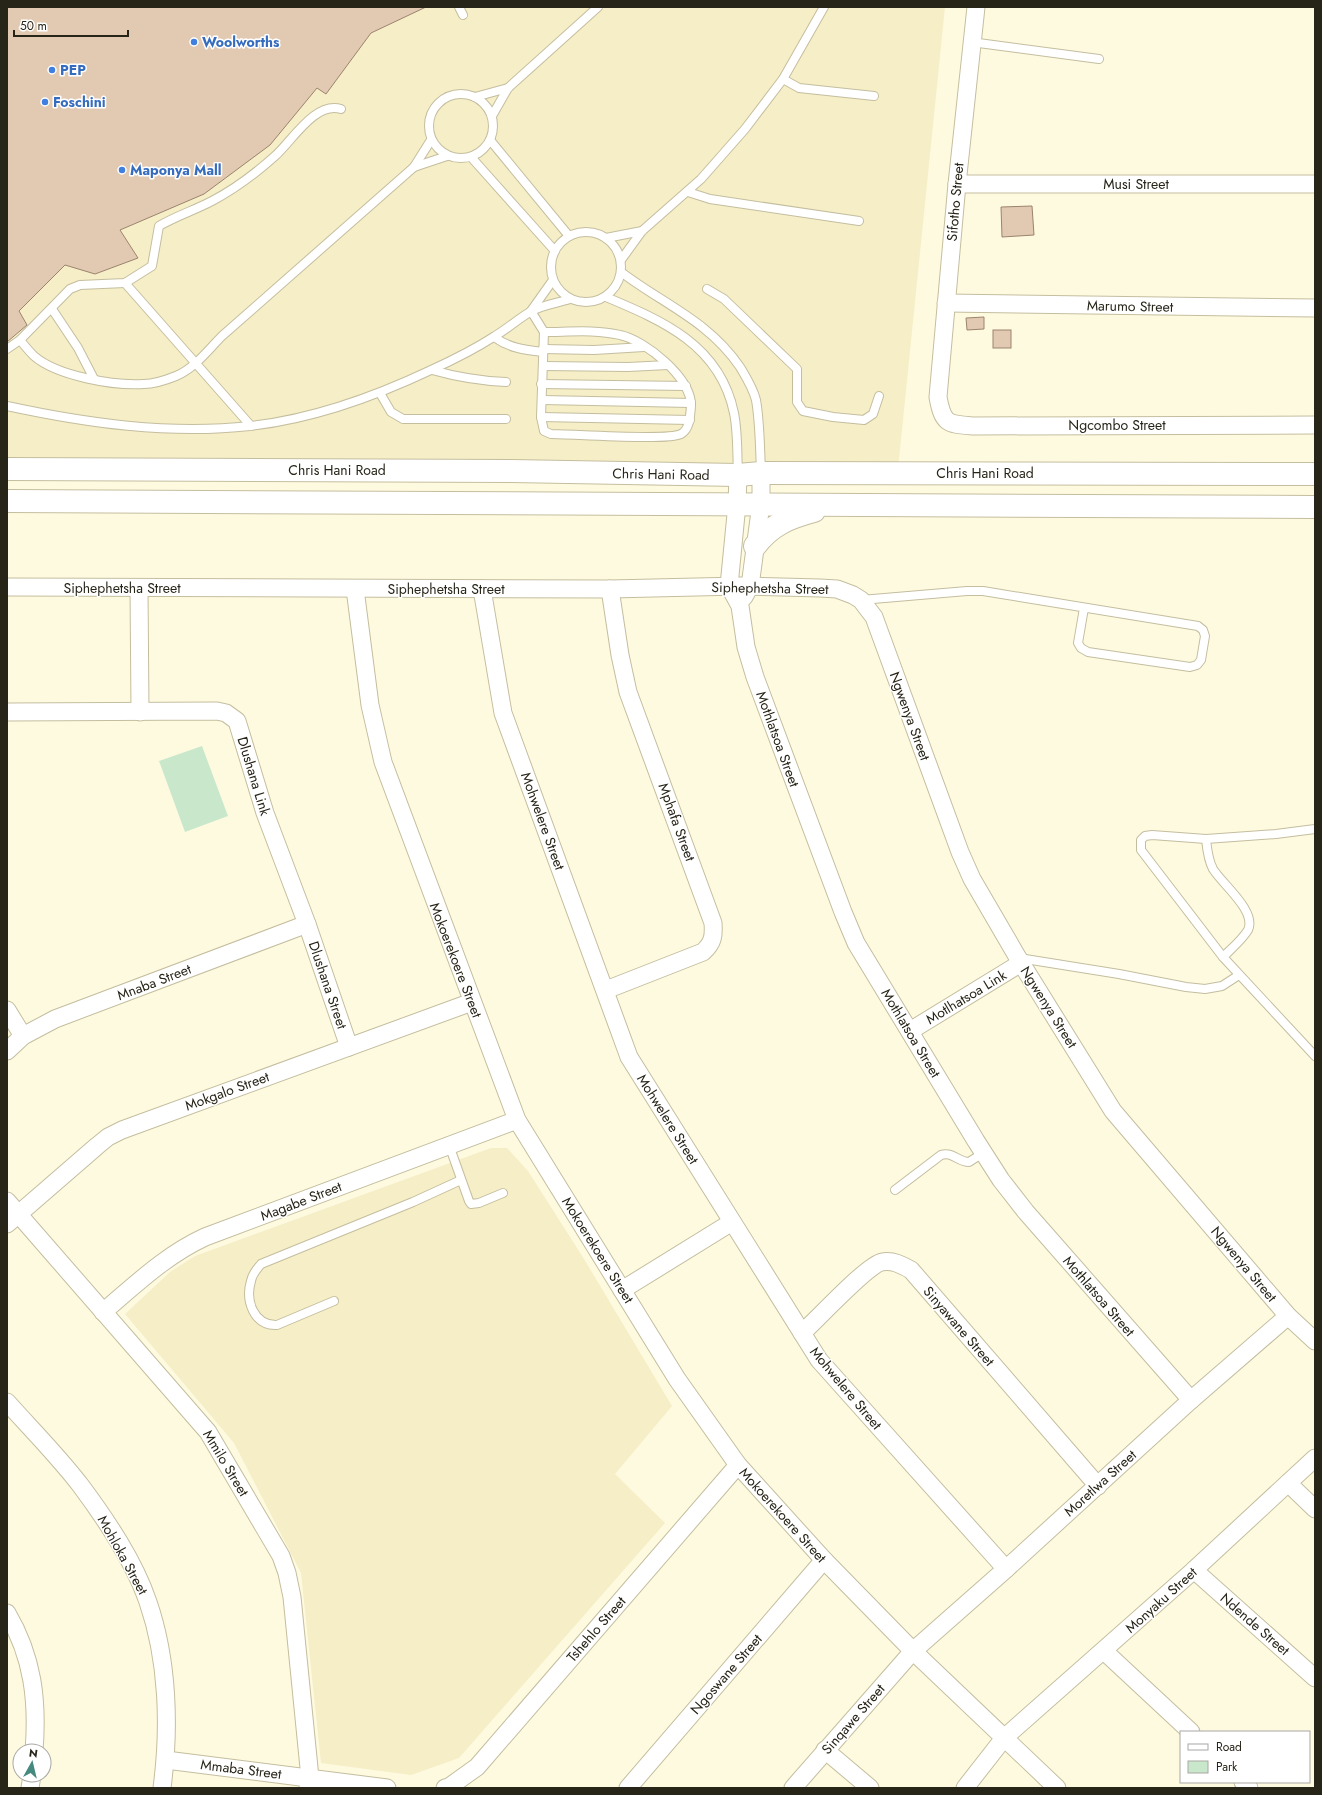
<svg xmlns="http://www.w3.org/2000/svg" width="1322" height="1795" viewBox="0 0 1322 1795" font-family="Jost,sans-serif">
	<rect width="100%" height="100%" fill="#fefae0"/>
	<g fill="#f6eec7">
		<path d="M7,7H945L898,469L7,467Z"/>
		<path d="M491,1148H507L528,1171L584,1259L672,1406L615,1474L665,1523L459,1758L411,1775L321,1763L301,1573L234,1443L125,1314L170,1272L195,1256Z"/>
	</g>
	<path fill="#c9e8cb" d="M202,746L228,816L185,832L159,761Z"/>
	<g fill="#e2c9b1" stroke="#9b846e">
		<path d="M7,7H426L371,33L326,94L317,88L270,145L204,194L120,230L138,258L95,274L65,265L19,311L27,325L7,342Z"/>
		<path d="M1032,206L1034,235L1002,237L1001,207Z"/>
		<path d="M984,317V329L967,330L966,318Z"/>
		<rect x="993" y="330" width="18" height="18"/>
	</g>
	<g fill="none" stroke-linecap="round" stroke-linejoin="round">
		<g stroke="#c4be9f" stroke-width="10">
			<g id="lane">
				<path d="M459,7L463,15"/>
				<path d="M971,42L1099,59"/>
				<path d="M783,79L799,88L874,96"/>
				<circle cx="461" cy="126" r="32"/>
				<path d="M475,97L508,88"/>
				<path d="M492,116L508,88L598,7"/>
				<path d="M490,140L569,236"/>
				<path d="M471,157L555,251"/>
				<path d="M414,167L447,156"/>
				<path d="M688,192L710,199L859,221"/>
				<circle cx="586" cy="267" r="35"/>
				<path d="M606,238L642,231"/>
				<path d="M621,260L642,231L701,179L745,129L783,79L824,7"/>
				<path d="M621,272C663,304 709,321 740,367C746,377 753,388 756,400C760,423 760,449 761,473"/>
				<path d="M125,283L251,426"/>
				<path d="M707,289L724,299L797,369V402L803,411L833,417L864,420L873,414L879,396"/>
				<path d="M606,297C663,321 720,345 734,413C738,433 737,454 738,474"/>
				<path d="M52,309L78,348L94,379"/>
				<path d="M531,311L544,332L541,417L544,431L551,434C572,434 668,441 681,434C690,429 690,416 691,406C692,378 645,340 620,335C595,329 568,332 544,332"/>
				<path d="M531,311L553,280"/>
				<path d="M494,337C509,348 525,350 543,352"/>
				<path d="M20,340C24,345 29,351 34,356C57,376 114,386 144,384C155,384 166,380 176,376C195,368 208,350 222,336L414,167L431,140"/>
				<path d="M7,349L20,340L70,289L80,285L125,283L152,266L159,226C176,216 195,210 212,201C235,189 256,173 275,156C292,141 315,101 341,109"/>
				<path d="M543,349L594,350L644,347"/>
				<path d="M543,366L628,367L668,365"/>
				<path d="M432,370C457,377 480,381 506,382"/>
				<path d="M541,384L686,386"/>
				<path d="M380,393L391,412L403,419H506"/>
				<path d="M542,400L691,403"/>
				<path d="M7,406C86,423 169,435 250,426C313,419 374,397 431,370C453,360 475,349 495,336C507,329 518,319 530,312C541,305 558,303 570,299"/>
				<path d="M541,417L690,420"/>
				<path d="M861,600L967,591H983L1198,626L1203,630L1205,636L1201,660L1197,665L1190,667L1088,652L1081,648L1078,643L1084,608"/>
				<path d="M1315,829L1276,834L1206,839C1207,849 1208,860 1213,869C1222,884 1257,911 1248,930C1242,940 1231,949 1223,957L1315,1056"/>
				<path d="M1206,839L1152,835L1145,836L1141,840V850L1223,957"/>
				<path d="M1019,958L1119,974L1186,987L1205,989L1222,986L1239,975"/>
				<path d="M449,1145L469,1201L471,1204L479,1203L503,1193"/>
				<path d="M895,1190L941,1155C952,1151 958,1162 969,1162L983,1153"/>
				<path d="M334,1301L277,1325C254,1326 245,1301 251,1281C252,1274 257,1269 261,1264L413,1202L461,1180"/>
			</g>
		</g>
		<g stroke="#c4be9f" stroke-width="19">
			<g id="street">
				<path d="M976,7L957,184L938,397C943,425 948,424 974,426L1315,425"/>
				<path d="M957,184H1315"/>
				<path d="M946,303L1315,308"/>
				<path d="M738,475L737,504L729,586L740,606L746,647L755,677L843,912L856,943L976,1141L1001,1180L1026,1212L1191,1400"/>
				<path d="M7,587L610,589L740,586L820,588L837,589L853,595L861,600L874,617L960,852L972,879L1018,958L1113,1111L1288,1316L1315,1341"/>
				<path d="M139,588L140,712"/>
				<path d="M355,589L370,705L383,762L517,1120L677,1379L738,1465L824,1560L913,1651L1057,1788"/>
				<path d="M482,589L503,713L629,1057L819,1360L1006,1569"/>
				<path d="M744,597L750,586L761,504V473"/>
				<path d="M7,712L217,711L226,713L237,721L265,813L307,924L349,1047"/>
				<path d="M606,990L703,952C713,943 714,936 713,923L628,692L620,655L610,589"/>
				<path d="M7,1010L23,1036"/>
				<path d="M910,1031L1021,963"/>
				<path d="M7,1051L23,1036L55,1019L307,924"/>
				<path d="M7,1201L208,1432L281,1556L287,1573L292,1597L310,1778L308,1788"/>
				<path d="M7,1224L97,1146L108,1137L122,1130L472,1002"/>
				<path d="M622,1290L732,1222"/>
				<path d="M103,1312C136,1284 166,1255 205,1237L517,1120"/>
				<path d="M802,1333C817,1320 867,1265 882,1262C893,1260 902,1265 911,1270L1098,1486"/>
				<path d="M7,1402C32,1430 59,1457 81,1486C107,1521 134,1561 148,1602C168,1660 170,1727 162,1788"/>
				<path d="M1288,1483L1315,1509"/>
				<path d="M1194,1570L1315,1678"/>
				<path d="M7,1613C33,1657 38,1701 34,1751"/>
				<path d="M1104,1651L1191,1732"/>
				<path d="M825,1750L870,1788"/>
				<path d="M166,1760L387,1788"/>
				<path d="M1243,1782L1249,1788"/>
				<path d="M30,1788L32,1775"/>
				<path d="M445,1788L449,1787L477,1767L738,1465"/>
				<path d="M628,1788L824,1560"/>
				<path d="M793,1788L913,1651L1006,1569L1191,1400L1288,1316"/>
				<path d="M965,1788L1004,1738L1194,1570L1315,1458"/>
			</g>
		</g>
		<g stroke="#c4be9f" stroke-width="24">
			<g id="secondary">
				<path d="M7,469L511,471L738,475L761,473L1315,474"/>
				<path d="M7,501L1315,507"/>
				<path d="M755,546C771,525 788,518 814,511"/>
			</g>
		</g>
		<use href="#lane" stroke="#fff" stroke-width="8"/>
		<use href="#street" stroke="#fff" stroke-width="17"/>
		<use href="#secondary" stroke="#fff" stroke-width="22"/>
	</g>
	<g fill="#3f7fe0" stroke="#fff" stroke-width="1.5">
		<circle cx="194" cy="42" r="4"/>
		<circle cx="52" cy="70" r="4"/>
		<circle cx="45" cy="102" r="4"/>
		<circle cx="122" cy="170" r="4"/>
	</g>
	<g text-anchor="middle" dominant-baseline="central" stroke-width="3" stroke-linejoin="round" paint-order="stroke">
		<g font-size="14" font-weight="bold" fill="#366cbe" stroke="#fff" text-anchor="start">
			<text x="202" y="42">Woolworths</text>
			<text x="60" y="70">PEP</text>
			<text x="53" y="102">Foschini</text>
			<text x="130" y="170">Maponya Mall</text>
		</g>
		<g font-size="14" fill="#272418" stroke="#fff">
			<text x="1136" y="184">Musi Street</text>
			<text transform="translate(955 202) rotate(-85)">Sifotho Street</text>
			<text transform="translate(1130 306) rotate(1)">Marumo Street</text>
			<text x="1117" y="425">Ngcombo Street</text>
			<text x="337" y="470">Chris Hani Road</text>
			<text x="985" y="473">Chris Hani Road</text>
			<text transform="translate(661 474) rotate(1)">Chris Hani Road</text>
			<text x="122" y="588">Siphephetsha Street</text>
			<text transform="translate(770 588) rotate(1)">Siphephetsha Street</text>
			<text x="446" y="589">Siphephetsha Street</text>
			<text transform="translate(910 716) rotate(70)">Ngwenya Street</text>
			<text transform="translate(778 739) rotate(70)">Mothlatsoa Street</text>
			<text transform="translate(254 776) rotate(73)">Dlushana Link</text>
			<text transform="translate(543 821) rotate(70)">Mohwelere Street</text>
			<text transform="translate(677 822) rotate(70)">Mphafa Street</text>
			<text transform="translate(456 960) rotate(69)">Mokoerekoere Street</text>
			<text transform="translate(154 982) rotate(-21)">Mnaba Street</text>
			<text transform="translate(328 985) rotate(71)">Dlushana Street</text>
			<text transform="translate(966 997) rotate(-31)">Motlhatsoa Link</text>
			<text transform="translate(1049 1007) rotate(58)">Ngwenya Street</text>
			<text transform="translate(911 1033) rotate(59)">Mothlatsoa Street</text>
			<text transform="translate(227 1091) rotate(-20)">Mokgalo Street</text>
			<text transform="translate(668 1119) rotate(58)">Mohwelere Street</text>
			<text transform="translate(301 1201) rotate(-21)">Magabe Street</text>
			<text transform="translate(598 1250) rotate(58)">Mokoerekoere Street</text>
			<text transform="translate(1244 1264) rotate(50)">Ngwenya Street</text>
			<text transform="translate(1099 1296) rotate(49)">Mothlatsoa Street</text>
			<text transform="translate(959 1326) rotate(49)">Sinyawane Street</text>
			<text transform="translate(846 1388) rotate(50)">Mohwelere Street</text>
			<text transform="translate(226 1463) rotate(59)">Mmilo Street</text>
			<text transform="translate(1100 1483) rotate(-42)">Moretlwa Street</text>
			<text transform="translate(783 1515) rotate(48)">Mokoerekoere Street</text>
			<text transform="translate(123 1555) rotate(61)">Mohloka Street</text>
			<text transform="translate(1161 1600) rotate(-42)">Monyaku Street</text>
			<text transform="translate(1255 1624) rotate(41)">Ndende Street</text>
			<text transform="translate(596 1629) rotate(-49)">Tshehlo Street</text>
			<text transform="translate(726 1674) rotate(-49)">Ngoswane Street</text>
			<text transform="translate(853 1719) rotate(-49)">Sinqawe Street</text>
			<text transform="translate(241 1769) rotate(7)">Mmaba Street</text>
		</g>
	</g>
	<rect width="1322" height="1795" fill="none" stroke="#272418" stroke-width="16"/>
	<rect x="1180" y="1731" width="130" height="52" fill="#ffffff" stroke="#a9a7a3"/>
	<rect x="1188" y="1744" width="20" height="6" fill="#ffffff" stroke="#a9a7a3"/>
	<text x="1216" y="1751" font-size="12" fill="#272418">Road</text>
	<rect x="1188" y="1761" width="20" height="12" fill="#c9e8cb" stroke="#a9a7a3"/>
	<text x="1216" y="1771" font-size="12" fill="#272418">Park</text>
	<g transform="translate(32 1763) rotate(8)"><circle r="19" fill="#ffffff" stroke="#a9a7a3"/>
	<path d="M0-3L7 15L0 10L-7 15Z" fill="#458a7e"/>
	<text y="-6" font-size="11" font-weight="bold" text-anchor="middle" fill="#272418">N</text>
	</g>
	<path d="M14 30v6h114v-6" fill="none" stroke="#272418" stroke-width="2"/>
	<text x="20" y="30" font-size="12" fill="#272418" stroke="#ffffff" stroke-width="3" paint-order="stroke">50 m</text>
</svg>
